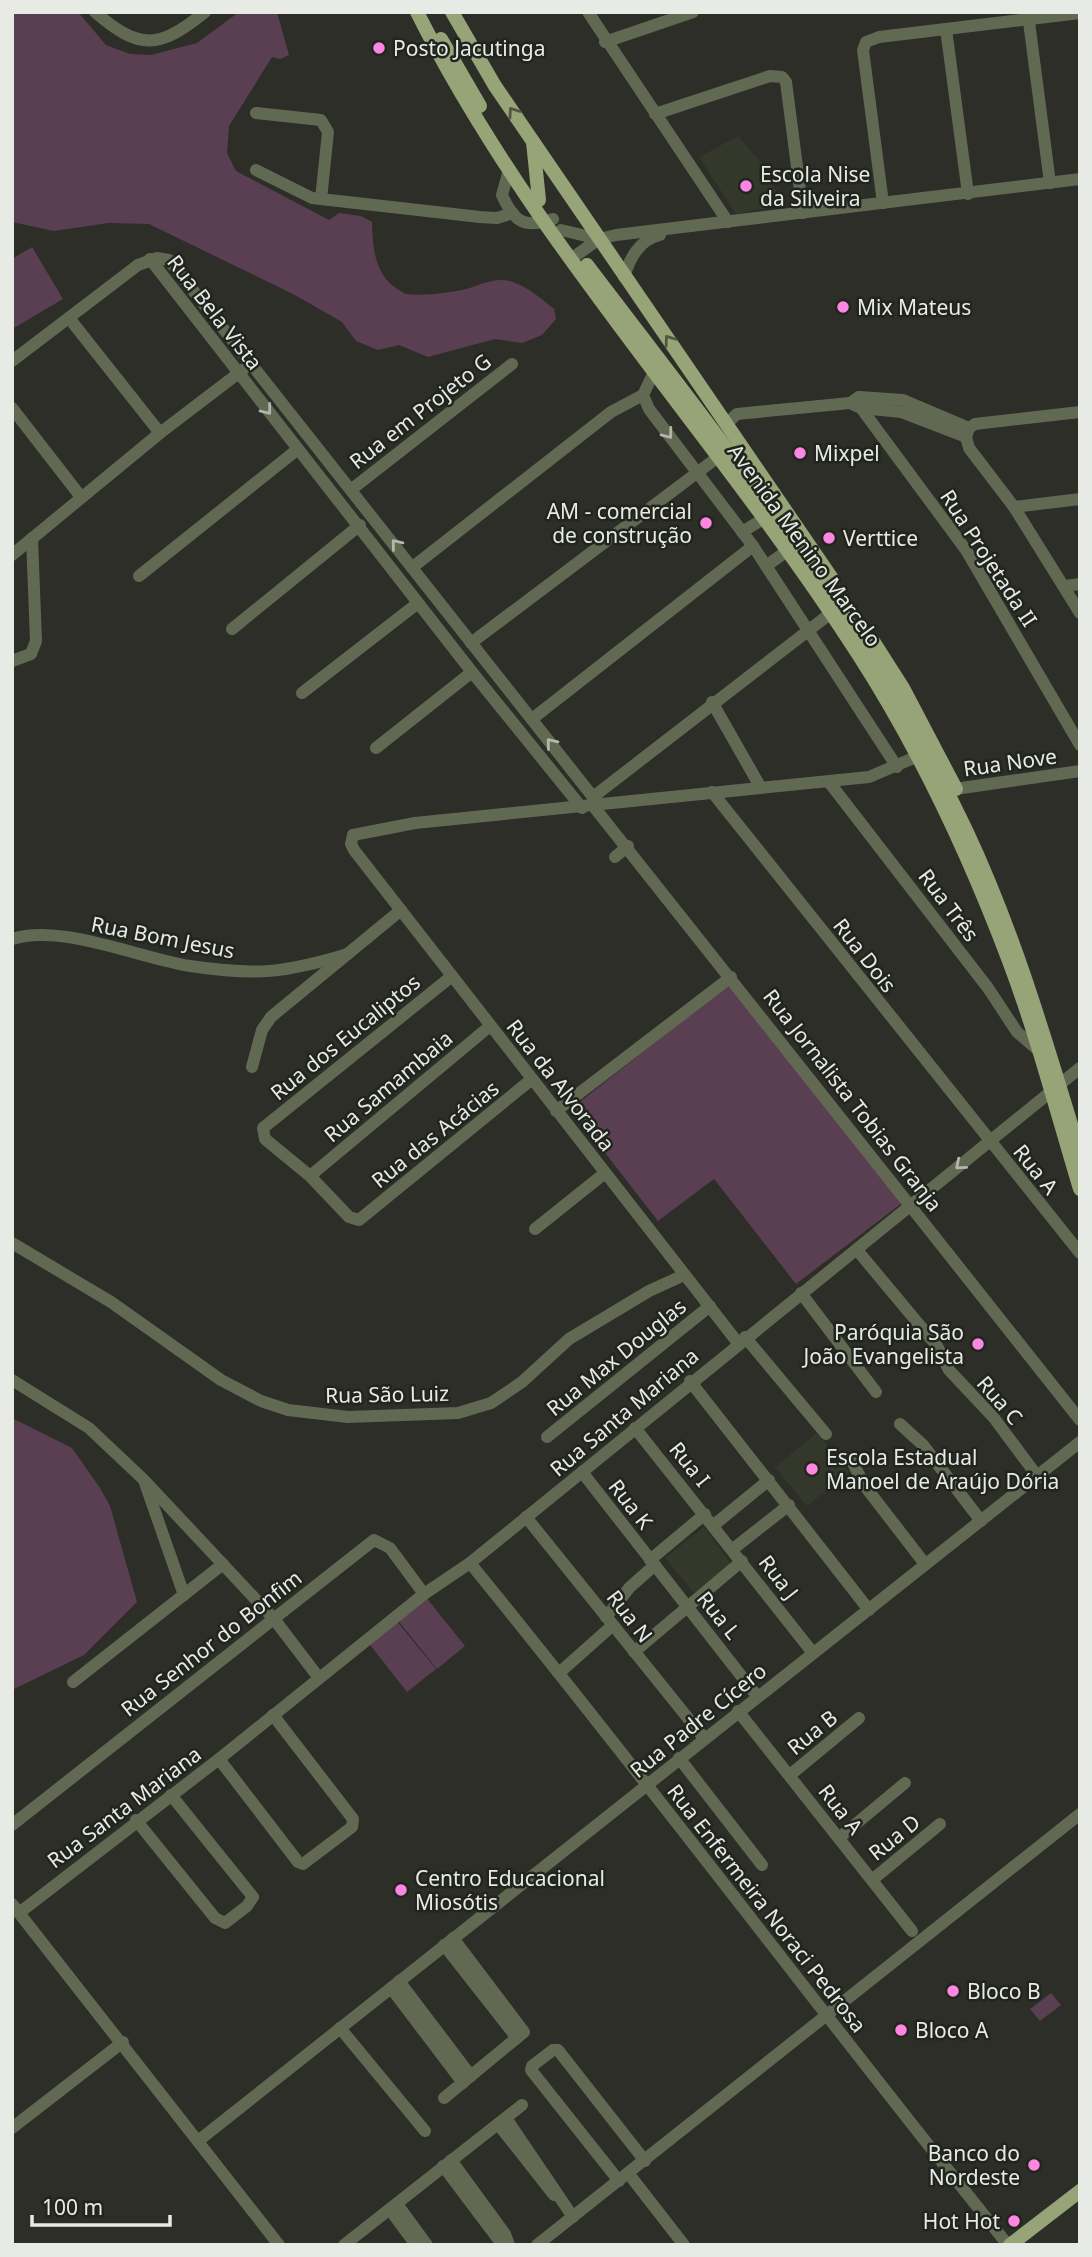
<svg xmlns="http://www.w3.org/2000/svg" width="1092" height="2257" viewBox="0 0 1092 2257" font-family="'Noto Sans',sans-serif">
	<rect width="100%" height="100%" fill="#2c2e27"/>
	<g fill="#34382b">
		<path d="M738,136L765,167L782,205L736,214L699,157Z"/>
		<path d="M817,1433L849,1472L807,1506L775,1467Z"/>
		<path d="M704,1527L731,1564L695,1594L665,1558Z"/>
	</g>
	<g fill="#5a3f53">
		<path d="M12,12H78L106,45L130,54L151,55L197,43L239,12H277L289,55L280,59L272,57L229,126L227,153L236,171L329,220L339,213L361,216L372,222C373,253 375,279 406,294C425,296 447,293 466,289C482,285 495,276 513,282C528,287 542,299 554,309L556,319L542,335L522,343L495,339L428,357L399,345L378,350L356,341L342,322L295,295L149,224L108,223L54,231L12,222Z"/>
		<path d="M32,247L63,299L12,329V259Z"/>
		<path d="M729,984L906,1200L796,1284L714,1179L658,1221L571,1109Z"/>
		<path d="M12,1418L72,1448L100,1488L110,1506L137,1602L84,1655L12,1690Z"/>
		<path d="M425,1596L465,1646L437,1669L396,1618Z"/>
		<path d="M395,1619L436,1669L407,1692L367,1641Z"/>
		<path d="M1051,1993L1061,2005L1040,2021L1030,2009Z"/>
	</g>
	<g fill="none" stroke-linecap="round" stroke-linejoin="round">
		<g stroke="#626953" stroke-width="12">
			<path d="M95,12C140,51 159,49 205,12"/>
			<path d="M588,12L728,222"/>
			<path d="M1028,14L1050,183"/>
			<path d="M946,29L968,194"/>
			<path d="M605,42L693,12"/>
			<path d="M256,113L321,120L328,132L321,199"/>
			<path d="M655,114L770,76L782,77L786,82L803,213"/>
			<path d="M256,170L312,198L480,217L497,218L513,213"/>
			<path d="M509,170L502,195C514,222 524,229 553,219"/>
			<path d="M883,203L863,50L866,42L879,37L1080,13"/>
			<path d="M561,230L599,239"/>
			<path d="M150,259L472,672L582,808"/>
			<path d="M571,259L599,239L616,235L1080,179"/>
			<path d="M624,277C630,258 639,240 660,235"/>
			<path d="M69,318L160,433"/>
			<path d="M12,361L138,265L157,258L169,260L593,797"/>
			<path d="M654,372L643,395L649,409L753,546L897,767"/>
			<path d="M859,397L861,408L966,550L1080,745"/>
			<path d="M853,401L859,397L903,400L969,428"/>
			<path d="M12,408L81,497"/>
			<path d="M726,424L737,414L850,403L861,408L901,412L966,437"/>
			<path d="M969,428L966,437L969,448L1014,507L1080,613"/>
			<path d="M969,428L975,424L1080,412"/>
			<path d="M352,489L512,364"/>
			<path d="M1014,507L1080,499"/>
			<path d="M742,532L763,519"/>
			<path d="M12,555L160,433L244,369"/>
			<path d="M414,566L611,412L643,395"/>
			<path d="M766,566L787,551"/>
			<path d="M139,576L298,449"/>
			<path d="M1065,586L1080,584"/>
			<path d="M232,629L360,525"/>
			<path d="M471,643L726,451"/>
			<path d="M12,661L31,654L36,641L32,538"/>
			<path d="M302,693L418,603"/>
			<path d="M712,702L761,788"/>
			<path d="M532,719L753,546"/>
			<path d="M376,748L472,672"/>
			<path d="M829,782L988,988L1017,1032L1039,1051"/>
			<path d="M948,790L1080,771"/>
			<path d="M712,792L1080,1253"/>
			<path d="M594,803L593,797L831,613"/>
			<path d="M594,807L1080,1420"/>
			<path d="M615,857L628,846"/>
			<path d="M12,939C60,923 139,958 190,966C257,976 284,973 348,954"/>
			<path d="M452,976L263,1128L265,1139L310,1176L349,1217L359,1220L532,1079"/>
			<path d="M252,1067L262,1030L271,1017L401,910"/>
			<path d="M556,1111L731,977"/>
			<path d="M310,1176L490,1026"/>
			<path d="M535,1229L605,1173"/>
			<path d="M12,1243L111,1302L221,1380L261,1401L288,1410L348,1417L458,1413L491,1403L522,1382L569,1339L649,1291L684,1275"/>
			<path d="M857,1250L937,1346L949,1370L994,1418L1038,1477"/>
			<path d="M801,1293L876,1392"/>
			<path d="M745,1337L826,1434"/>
			<path d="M738,1343L354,850L351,844L353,835L415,823L869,777L916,757"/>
			<path d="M12,1380L89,1428L144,1480L274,1619L319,1678"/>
			<path d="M690,1381L869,1610"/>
			<path d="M900,1424L923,1445L981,1521"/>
			<path d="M635,1428L813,1653"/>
			<path d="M547,1437L710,1306"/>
			<path d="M852,1461L864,1485L925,1564"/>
			<path d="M582,1472L757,1696"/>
			<path d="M145,1483L184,1595"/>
			<path d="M526,1517L704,1738"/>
			<path d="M714,1525L769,1480"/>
			<path d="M733,1549L789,1505"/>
			<path d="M650,1560L705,1514"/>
			<path d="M470,1563C653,1787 826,2019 1008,2245"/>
			<path d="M606,1617L630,1587L655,1565"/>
			<path d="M634,1652L742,1561"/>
			<path d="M559,1673L613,1625"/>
			<path d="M73,1682L223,1564"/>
			<path d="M738,1711L912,1931"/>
			<path d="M679,1758L762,1865"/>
			<path d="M219,1759L298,1862L303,1864L352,1827L353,1819L273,1715"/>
			<path d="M790,1775L859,1718"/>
			<path d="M136,1820L215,1918L225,1923L247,1906L253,1897L171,1795"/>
			<path d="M12,1825L374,1540L390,1548L424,1594"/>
			<path d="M839,1838L905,1783"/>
			<path d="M872,1880L940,1824"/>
			<path d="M12,1904L279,2245"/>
			<path d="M19,1913L219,1759L424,1594L470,1563L1080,1068"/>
			<path d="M444,1945L517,2038"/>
			<path d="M399,1981L471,2076"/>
			<path d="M391,1988L463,2083"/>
			<path d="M340,2028L425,2131"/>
			<path d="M444,2098L524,2032L453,1938"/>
			<path d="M506,2118L573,2217"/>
			<path d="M498,2124L554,2195"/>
			<path d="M12,2128L123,2042"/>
			<path d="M198,2141L1080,1442"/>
			<path d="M451,2160L505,2234L509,2245"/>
			<path d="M443,2166L498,2239L508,2245"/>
			<path d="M628,2173L684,2245"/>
			<path d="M619,2181L531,2070L532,2066L553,2050H558L645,2161"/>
			<path d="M397,2204L427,2245"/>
			<path d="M390,2210L416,2245"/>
			<path d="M344,2245L522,2105"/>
			<path d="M537,2245L1080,1814"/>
		</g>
		<g stroke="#96a477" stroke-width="14">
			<path d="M417,12C534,245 718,436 858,654C920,750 969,855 1009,961C1037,1035 1057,1113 1080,1189"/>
			<path d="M452,12L495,86L833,580"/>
			<path d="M441,39L480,106"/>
			<path d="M533,142L539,200"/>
			<path d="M587,265C725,446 868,624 966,830C1015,934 1047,1045 1080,1154"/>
			<path d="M873,641L903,688L956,789"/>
			<path d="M1010,2245L1080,2191"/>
		</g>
	</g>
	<defs><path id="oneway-chevron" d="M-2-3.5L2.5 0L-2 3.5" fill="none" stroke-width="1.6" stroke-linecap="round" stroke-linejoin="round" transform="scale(1.75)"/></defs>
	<g stroke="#505742">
		<use href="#oneway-chevron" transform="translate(513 112) rotate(-124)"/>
		<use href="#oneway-chevron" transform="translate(669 340) rotate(-126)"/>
	</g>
	<g stroke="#b2b6ab">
		<use href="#oneway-chevron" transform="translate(267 410) rotate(52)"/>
		<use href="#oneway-chevron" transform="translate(668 434) rotate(53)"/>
		<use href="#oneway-chevron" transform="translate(396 544) rotate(-129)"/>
		<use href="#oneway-chevron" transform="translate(551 743) rotate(-129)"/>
		<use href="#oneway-chevron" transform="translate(960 1165) rotate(140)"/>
	</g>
	<g fill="#fd86e2" stroke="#22241e" stroke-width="2.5">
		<circle cx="379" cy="48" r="7"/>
		<circle cx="746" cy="186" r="7"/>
		<circle cx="843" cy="307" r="7"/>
		<circle cx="800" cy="453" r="7"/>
		<circle cx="706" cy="523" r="7"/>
		<circle cx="829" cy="538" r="7"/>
		<circle cx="978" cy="1344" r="7"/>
		<circle cx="812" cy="1469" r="7"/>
		<circle cx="401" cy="1890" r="7"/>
		<circle cx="953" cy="1991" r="7"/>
		<circle cx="901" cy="2030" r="7"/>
		<circle cx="1034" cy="2165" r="7"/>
		<circle cx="1014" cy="2221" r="7"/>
	</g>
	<g text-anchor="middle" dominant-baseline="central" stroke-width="5" stroke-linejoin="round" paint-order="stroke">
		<g font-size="21" fill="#e8eae5" stroke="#22241e" text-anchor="start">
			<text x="393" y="48">Posto Jacutinga</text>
			<text x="760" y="174">Escola Nise<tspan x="760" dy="24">da Silveira</tspan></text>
			<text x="857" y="307">Mix Mateus</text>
			<text x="814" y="453">Mixpel</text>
			<text x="692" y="511" text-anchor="end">AM - comercial<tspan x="692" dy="24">de construção</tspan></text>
			<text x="843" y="538">Verttice</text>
			<text x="964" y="1332" text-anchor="end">Paróquia São<tspan x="964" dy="24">João Evangelista</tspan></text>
			<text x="826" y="1457">Escola Estadual<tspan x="826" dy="24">Manoel de Araújo Dória</tspan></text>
			<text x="415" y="1878">Centro Educacional<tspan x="415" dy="24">Miosótis</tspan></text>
			<text x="967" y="1991">Bloco B</text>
			<text x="915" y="2030">Bloco A</text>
			<text x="1020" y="2153" text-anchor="end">Banco do<tspan x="1020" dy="24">Nordeste</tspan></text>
			<text x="1000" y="2221" text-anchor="end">Hot Hot</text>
		</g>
		<g font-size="21" fill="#e8eae5" stroke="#22241e">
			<text transform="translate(215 312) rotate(52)">Rua Bela Vista</text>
			<text transform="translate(420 411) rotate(-38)">Rua em Projeto G</text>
			<text transform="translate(805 545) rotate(54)">Avenida Menino Marcelo</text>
			<text transform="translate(989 558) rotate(57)">Rua Projetada II</text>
			<text transform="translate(1010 762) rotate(-8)">Rua Nove</text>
			<text transform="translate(949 905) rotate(53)">Rua Três</text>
			<text transform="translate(163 937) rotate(11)">Rua Bom Jesus</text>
			<text transform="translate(865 955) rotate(52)">Rua Dois</text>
			<text transform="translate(345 1037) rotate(-39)">Rua dos Eucaliptos</text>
			<text transform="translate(561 1085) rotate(52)">Rua da Alvorada</text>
			<text transform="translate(388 1086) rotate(-40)">Rua Samambaia</text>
			<text transform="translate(853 1100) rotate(52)">Rua Jornalista Tobias Granja</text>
			<text transform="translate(435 1134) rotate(-39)">Rua das Acácias</text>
			<text transform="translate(1036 1169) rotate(51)">Rua A</text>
			<text transform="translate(616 1357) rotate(-39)">Rua Max Douglas</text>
			<text transform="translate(387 1394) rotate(-1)">Rua São Luiz</text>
			<text transform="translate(1000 1400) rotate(49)">Rua C</text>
			<text transform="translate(624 1412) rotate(-40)">Rua Santa Mariana</text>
			<text transform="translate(690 1464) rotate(51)">Rua I</text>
			<text transform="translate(631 1504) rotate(52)">Rua K</text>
			<text transform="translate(779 1577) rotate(52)">Rua J</text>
			<text transform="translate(719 1615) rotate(51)">Rua L</text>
			<text transform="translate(630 1616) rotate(52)">Rua N</text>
			<text transform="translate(211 1643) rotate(-38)">Rua Senhor do Bonfim</text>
			<text transform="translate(698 1720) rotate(-39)">Rua Padre Cícero</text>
			<text transform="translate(812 1732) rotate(-39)">Rua B</text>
			<text transform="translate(124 1807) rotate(-37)">Rua Santa Mariana</text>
			<text transform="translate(841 1809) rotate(52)">Rua A</text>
			<text transform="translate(894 1837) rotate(-39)">Rua D</text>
			<text transform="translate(767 1908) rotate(52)">Rua Enfermeira Noraci Pedrosa</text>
		</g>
	</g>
	<rect width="1092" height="2257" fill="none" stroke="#e8eae5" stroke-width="28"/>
	<path d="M32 2215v10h138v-10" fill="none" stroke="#e8eae5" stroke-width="3.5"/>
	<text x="42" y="2215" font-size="21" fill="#e8eae5" stroke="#22241e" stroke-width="5" paint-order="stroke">100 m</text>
</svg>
